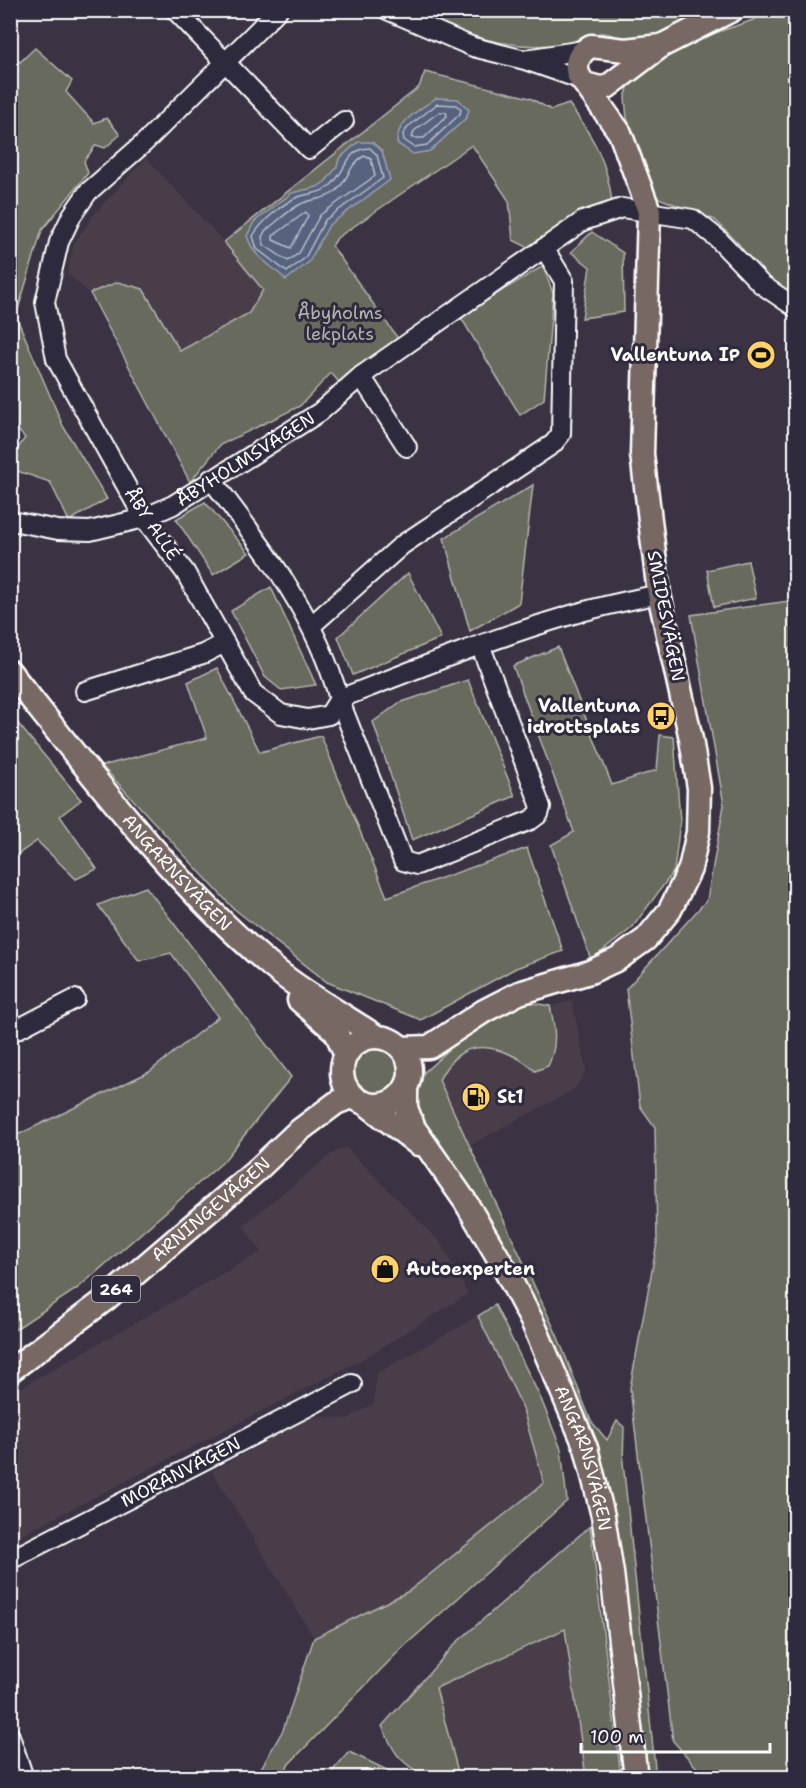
<svg xmlns="http://www.w3.org/2000/svg" width="806" height="1788" viewBox="0 0 806 1788" font-family="'Shantell Sans',sans-serif">
	<rect width="100%" height="100%" fill="#3b3343"/>
	<filter id="ink" filterUnits="userSpaceOnUse"><feTurbulence type="fractalNoise" baseFrequency=".0167" numOctaves="2"/><feDisplacementMap in="SourceGraphic" scale="12" xChannelSelector="R" yChannelSelector="G"/><feConvolveMatrix kernelMatrix="1 2 1 2 8 2 1 2 1" color-interpolation-filters="sRGB"/></filter>
	<g filter="url(#ink)">
		<g fill="#493d4a">
			<path d="M146,158L224,242L263,290L249,313L180,351L143,289L118,282L90,293L67,274L74,243L96,212Z"/>
			<path d="M572,1001L586,1071L575,1089L468,1146L439,1080L447,1066L461,1052L482,1048L505,1052L525,1061L535,1071L548,1066L555,1052V1027L550,1006Z"/>
			<path d="M346,1147L440,1242L468,1294L361,1360L11,1540V1393L261,1252L243,1225L330,1155Z"/>
			<path d="M478,1316L522,1406L544,1483L409,1591L314,1638L212,1471L312,1416L348,1419L374,1403L376,1374Z"/>
			<path d="M565,1628L586,1777H453L458,1772L436,1688Z"/>
		</g>
		<g fill="#686b5d" stroke="#b4b5ae" stroke-width="1.5">
			<path d="M683,10L684,23C668,31 647,42 628,40C619,39 612,33 602,33C588,34 575,42 562,44C511,51 460,36 417,11Z"/>
			<path d="M768,11H795L796,263L788,266L795,277V300L755,268L738,243L715,220L656,197L627,118L625,98L630,81L639,68L689,42L753,20Z"/>
			<path d="M35,48L72,81L66,92L94,123L107,118L120,135L105,148L96,145L84,161L88,173L42,230L16,316L63,426L107,499L69,521L50,482L11,469V458L25,438L10,421L11,58L20,62Z"/>
			<path d="M425,72L530,98L551,110L569,104C593,137 608,162 612,203L583,211L529,248L513,240L509,201L472,145L337,238L332,246L404,347L346,390L331,373L300,406L220,445L190,482L90,293L118,282L143,289L180,351L249,313L263,290L224,242L419,87Z"/>
			<path d="M592,232L623,253L624,312L582,318L590,267L571,252Z"/>
			<path d="M543,266L553,293L544,399L520,415L460,316Z"/>
			<path d="M533,485L519,603L470,631L444,538Z"/>
			<path d="M205,502L249,553L213,575L176,519Z"/>
			<path d="M748,561L756,598L714,607L707,570Z"/>
			<path d="M408,573L441,638L353,675L338,637Z"/>
			<path d="M271,587L316,685L281,690L265,677L231,611Z"/>
			<path d="M789,601L796,605L795,1777H705L673,1741L630,1388L657,1243L655,1127L640,1106L626,989L707,900L724,805L691,615Z"/>
			<path d="M558,647L612,785L657,770L660,735L674,737L680,822L674,871L632,928L591,960L551,845L574,832L513,666Z"/>
			<path d="M217,668L260,752L321,736L387,897L527,848L563,951L516,968L421,1020L327,982L233,908L102,766L207,738L188,682Z"/>
			<path d="M468,680L515,796L412,840L373,722L399,703Z"/>
			<path d="M11,715L81,800L60,816L97,869L76,879L37,841L11,859Z"/>
			<path d="M146,887L291,1077L223,1162L78,1288L11,1332V1138L149,1072L218,1017L171,953L139,961L98,905Z"/>
			<path d="M527,1002L550,1006C555,1027 558,1045 548,1066L535,1071C519,1055 482,1038 460,1054C450,1060 444,1070 439,1080L557,1335L591,1421L607,1440L617,1421L624,1427L623,1462L656,1777H643L612,1533L550,1337L487,1214L457,1170L417,1120L414,1092L419,1077L453,1046L505,1013Z"/>
			<circle cx="377" cy="1071" r="25"/>
			<path d="M495,1305L541,1399L561,1449L567,1501L400,1650L288,1765L282,1777H256L283,1730L314,1638L409,1591L544,1483L522,1406L478,1316Z"/>
			<path d="M590,1526L621,1777H586L565,1629L436,1688L458,1772C440,1787 415,1773 400,1758C392,1750 387,1736 382,1726L456,1643Z"/>
			<path d="M349,1752L387,1770L380,1777H327Z"/>
		</g>
		<g fill="#56627e" stroke="#9aa1b2" stroke-width="1.5">
			<path d="M436,98L458,99L469,110L466,118L430,151L413,154L397,143C396,121 420,110 436,98Z"/>
			<path d="M358,142H372L382,151L390,180L329,225L309,262L286,280C269,262 255,260 247,236L254,222L292,193L317,187L326,181L337,167L339,159Z"/>
		</g>
		<g fill="none" stroke-linecap="round" stroke-linejoin="round">
			<g stroke="#bbc0cb" stroke-width="1.5">
				<path d="M437,104L456,105L461,109L460,114L427,145L414,147L404,140L403,134L409,126Z"/>
				<path d="M439,112H446L447,116L424,138H412L414,131Z"/>
				<path d="M370,148L377,155L383,178L325,220L305,258L287,272L257,249L253,236C261,222 283,203 298,197C309,193 319,194 329,187C346,174 345,148 370,148Z"/>
				<path d="M364,156L371,159L375,176L320,215L299,253L288,261L264,245L262,237L265,231C276,223 287,211 299,205C311,198 323,201 335,192C348,181 349,164 364,156Z"/>
				<path d="M306,212L308,216L291,248L273,240V236Z"/>
			</g>
			<g stroke="#fff" stroke-width="22">
				<g id="minor">
					<path d="M175,10L309,149L344,121"/>
					<path d="M387,10L473,47L525,60L580,79"/>
					<path d="M526,59L584,50"/>
					<path d="M361,376L407,447"/>
					<path d="M211,479C263,547 316,615 339,699L329,715L308,719L281,714L253,693L185,572L144,518L56,359L45,302L59,242L72,215L88,192L144,143L278,10"/>
					<path id="s1" d="M12,521L58,530L90,531L144,518L173,505L320,412L361,376L583,221L622,208L693,219L717,238L761,284L796,308"/>
					<path d="M312,625L402,545L553,444L561,434L564,281L544,248"/>
					<path d="M481,647L541,807L539,814L531,820L417,865L403,861L339,699C413,670 488,640 564,617C595,607 627,601 659,594"/>
					<path d="M85,691L203,654L225,643"/>
					<path d="M10,1033L75,999"/>
					<path id="s2" d="M10,1560L352,1384"/>
					<path d="M10,1736L22,1772L20,1778"/>
				</g>
			</g>
			<g stroke="#fff" stroke-width="27">
				<g id="major">
					<path d="M661,46L625,50L591,46C575,55 572,71 585,84L600,88L607,87L661,46L732,10"/>
					<path id="s3" d="M10,672C91,774 171,881 270,965C303,993 341,1013 377,1037"/>
					<path d="M299,1000L336,1032L346,1055"/>
					<circle cx="376" cy="1071" r="34"/>
					<path d="M401,1048L429,1047L484,1011L519,993L590,972L618,959L646,939L670,910L690,869L698,832L699,788L691,739L659,594L642,454L649,211L620,133L585,84"/>
					<path id="s4" d="M406,1087V1108L414,1128L465,1201L502,1264L533,1323L586,1448L603,1516L612,1573L636,1778"/>
					<path d="M365,1103L418,1144"/>
					<path id="s5" d="M10,1371L106,1299L256,1171L296,1133L336,1103L354,1096"/>
				</g>
			</g>
			<use href="#minor" stroke="#2f2a3d" stroke-width="18"/>
			<use href="#major" stroke="#776864" stroke-width="22"/>
		</g>
	</g>
	<defs>
		<g id="stadium-disc" transform="scale(1.5)"><circle r="9.5" fill="#ffd166" stroke="#2f2a3d"/><path d="M0-5a6.5 5 0 1 0 0 10a6.5 5 0 1 0 0-10ZM-3.5-1.8h7v3.6h-7Z" fill="#111"/></g>
		<g id="bus-disc" transform="scale(1.5)"><circle r="9.5" fill="#ffd166" stroke="#2f2a3d"/><path d="M-5-6H5V4H4V6H2V4H-2V6H-4V4H-5ZM-3.5-4V0h7V-4ZM-3.5 1.2v1.5H-2V1.2ZM2 1.2v1.5H3.5V1.2Z" fill="#111"/></g>
		<g id="fuel-disc" transform="scale(1.5)"><circle r="9.5" fill="#ffd166" stroke="#2f2a3d"/><path d="M-5.5-6h7V0h2V4h1.3V-2.5L3-4.5l.8-.8L6-3V5H2.5V1h-1V6h-7ZM-4.2-4.7v3.2H.2V-4.7Z" fill="#111"/></g>
		<g id="shop-disc" transform="scale(1.5)"><circle r="9.5" fill="#ffd166" stroke="#2f2a3d"/><path d="M-5-2.5h2.3a2.7 3.5 0 0 1 5.4 0H5L5.5 6h-11ZM-1.5-2.5h3a1.5 2.3 0 0 0-3 0Z" fill="#111"/></g>
	</defs>
	<g fill-rule="evenodd">
		<use href="#stadium-disc" x="761" y="355"/>
		<use href="#bus-disc" x="661" y="716"/>
		<use href="#fuel-disc" x="476" y="1097"/>
		<use href="#shop-disc" x="385" y="1269"/>
	</g>
	<g text-anchor="middle" dominant-baseline="central" stroke-width="6" stroke-linejoin="round" paint-order="stroke">
		<rect fill="#2f2a3d" stroke="#c1bfc5" stroke-width="1.5" x="92" y="1276" width="48" height="26" rx="4.5"/>
		<g font-size="16" font-weight="bold" fill="#fff">
			<text x="116" y="1289">264</text>
		</g>
		<g font-size="18" fill="#b4b5ae" stroke="#2f2a3d">
			<text x="340" y="313">Åbyholms<tspan x="340" dy="21">lekplats</tspan></text>
		</g>
		<g font-size="18" font-weight="bold" fill="#fff" stroke="#2f2a3d" text-anchor="end">
			<text x="740" y="355">Vallentuna IP</text>
			<text x="640" y="706">Vallentuna<tspan x="640" dy="21">idrottsplats</tspan></text>
			<text x="497" y="1097" text-anchor="start">St1</text>
			<text x="406" y="1269" text-anchor="start">Autoexperten</text>
		</g>
		<g font-size="18" fill="#fff" stroke="#2f2a3d">
			<text stroke="none"><textPath href="#s1" startOffset="252">ÅBYHOLMSVÄGEN</textPath></text>
			<text transform="translate(152 524) rotate(56)">ÅBY ALLÉ</text>
			<text transform="translate(666 616) rotate(79)">SMIDESVÄGEN</text>
			<text stroke="none"><textPath href="#s3" startOffset="261">ANGARNSVÄGEN</textPath></text>
			<text stroke="none"><textPath href="#s5" startOffset="258">ARNINGEVÄGEN</textPath></text>
			<text stroke="none"><textPath href="#s4" startOffset="416">ANGARNSVÄGEN</textPath></text>
			<text stroke="none"><textPath href="#s2" startOffset="192">MORÄNVÄGEN</textPath></text>
		</g>
	</g>
	<rect width="806" height="1788" fill="none" stroke="#2f2a3d" stroke-width="36"/>
	<rect x="18" y="18" width="770" height="1752" fill="none" stroke="#fff" stroke-width="2" filter="url(#ink)"/>
	<path d="M581 1743v9h189v-9" fill="none" stroke="#ffffff" stroke-width="3"/>
	<text x="590" y="1743" font-size="18" fill="#ffffff" stroke="#2f2a3d" stroke-width="4.5" paint-order="stroke">100 m</text>
</svg>
